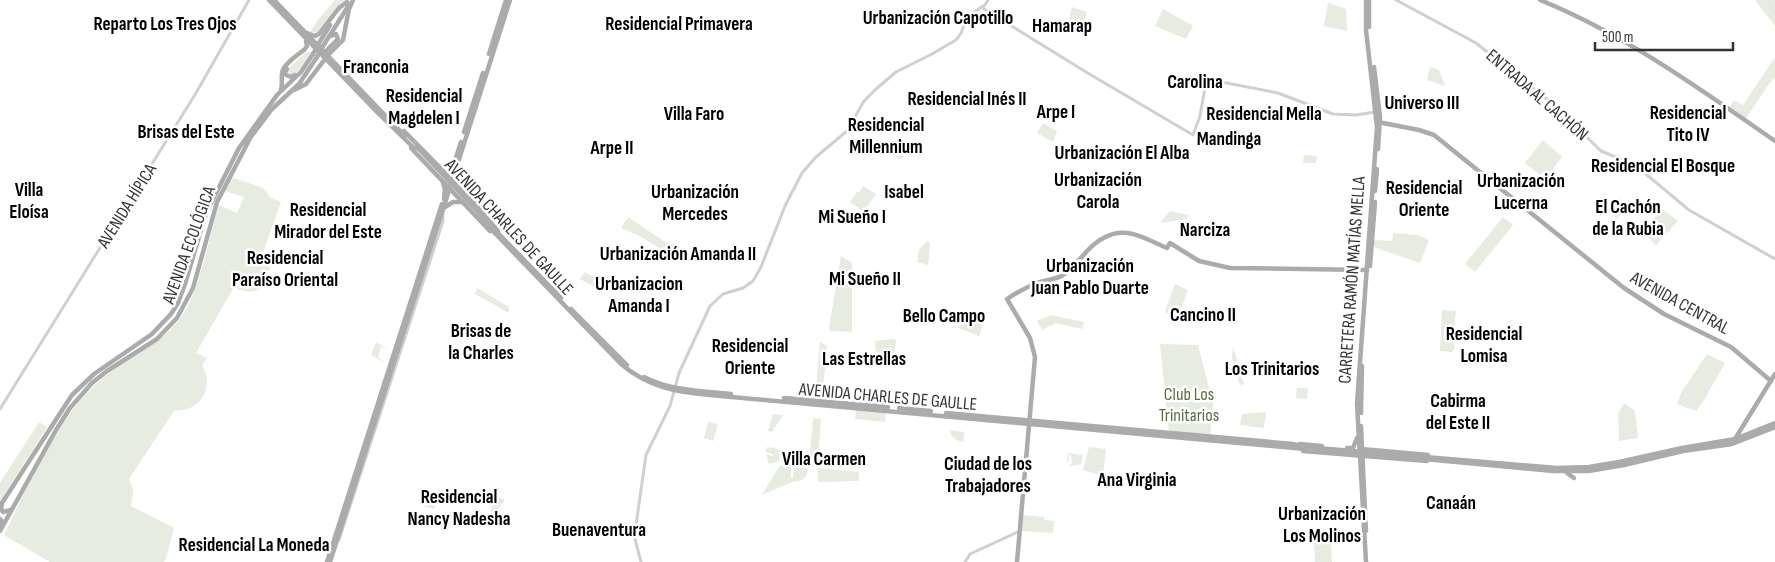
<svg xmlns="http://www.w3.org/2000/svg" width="1775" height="562" viewBox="0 0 1775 562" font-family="'Sofia Sans Condensed',sans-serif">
	<rect width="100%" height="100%" fill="#fff"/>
	<g fill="#e6ecdf">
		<path d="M335,0H345L317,33L310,32L317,21Z"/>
		<path d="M1755,0H1775V26Z"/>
		<path d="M1328,3L1346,9L1347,31L1324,26Z"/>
		<path d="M1072,7L1087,12L1083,27L1069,19Z"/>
		<path d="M1163,9L1193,26L1186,39L1155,26Z"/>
		<path d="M312,51C306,60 301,74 289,75L288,69L305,53Z"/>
		<path d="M1775,57V79L1773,78L1746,118L1730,107L1734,100L1743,105Z"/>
		<path d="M1430,67L1439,70L1445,86L1427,80Z"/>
		<path d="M1043,123L1057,131L1053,142L1037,133Z"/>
		<path d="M1543,140L1562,157L1545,179L1525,163Z"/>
		<path d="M897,142L904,157L899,160L892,153Z"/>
		<path d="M1304,155L1317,156L1316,163H1303Z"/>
		<path d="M234,178L263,188L269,195V197L281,202L263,252L267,257L270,269L268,271V275H270C265,293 249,295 234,287L196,353L207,358L202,365C211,380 208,400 190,408C185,410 179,410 174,411L129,479L133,490L131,506L174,528L166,559L164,562H50L4,535C29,483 56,420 99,381C127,356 163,346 184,313C202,283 208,239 219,205L237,213L244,197L225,191L231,179Z"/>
		<path d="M863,186L876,194L868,206H867L863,211L850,202L857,192H860Z"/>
		<path d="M1619,198L1628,206L1617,219L1607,211Z"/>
		<path d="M1662,209L1678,221L1656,245L1642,232Z"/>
		<path d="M1170,211L1188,215L1187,219L1160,223Z"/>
		<path d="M628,217L686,256L682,262L638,235L621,228Z"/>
		<path d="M1503,217L1513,225L1475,272L1465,264Z"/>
		<path d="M1393,233L1417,235L1429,240L1420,263L1374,247V240L1392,241Z"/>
		<path d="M928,240L930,245L928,265L917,262L919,250Z"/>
		<path d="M841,256L852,263V332L830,331L829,328Z"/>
		<path d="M585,272L606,285L602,291L580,279Z"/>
		<path d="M1175,284L1188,290L1178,317L1165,312Z"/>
		<path d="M477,288L509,307V313L475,294Z"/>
		<path d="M1442,310L1456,311L1453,341L1455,348L1452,352L1440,351Z"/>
		<path d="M1051,315L1084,322L1082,329L1056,323L1042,330L1037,321Z"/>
		<path d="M961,318L983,325L979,336L958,328Z"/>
		<path d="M892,339L896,340L893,364C879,361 875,355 875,341Z"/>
		<path d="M376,342L387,349L381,347L378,357L385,363L371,355Z"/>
		<path d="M820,342L827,346L823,387H816Z"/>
		<path d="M1160,344L1198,345L1213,403L1210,437L1169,433Z"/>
		<path d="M1233,347L1244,384L1240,385L1232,358Z"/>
		<path d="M1707,354L1725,363L1704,400L1696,411L1677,404L1681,393Z"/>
		<path d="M1297,388H1308L1307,399L1296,398Z"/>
		<path d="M1624,403L1635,411L1638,438L1619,441L1618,414Z"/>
		<path d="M856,409L886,412L885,422L855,419Z"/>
		<path d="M1266,412L1264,428L1240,425L1242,414Z"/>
		<path d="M773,414L783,415L772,432L768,431Z"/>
		<path d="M813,418L821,419L817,467L809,466Z"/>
		<path d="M39,422L47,427L0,501V483Z"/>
		<path d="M708,422L718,424L713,441L704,438Z"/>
		<path d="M950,430L964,432L963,442C956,440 951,438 950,430Z"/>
		<path d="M767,447L770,448L771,447L780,450L779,461L769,464L766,454L772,456L773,454L766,452Z"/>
		<path d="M1089,447L1106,449L1103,476L1083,470Z"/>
		<path d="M1068,453L1083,455L1081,464L1068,467L1072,463L1071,455H1069V461H1067Z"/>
		<path d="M780,465L791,466V478H793L794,467L808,468L807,475L802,480L792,482L762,495Z"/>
		<path d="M818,468L859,472V481L818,482Z"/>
		<path d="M429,489L440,494L434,509L423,506Z"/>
		<path d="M497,496L505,500L494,514L490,511Z"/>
		<path d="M1023,515L1044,517V520L1054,521L1053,533L1022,531Z"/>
		<path d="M1314,539H1331L1332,562H1315Z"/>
	</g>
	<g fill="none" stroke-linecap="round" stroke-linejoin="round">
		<path stroke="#cfe2ee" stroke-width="1" d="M1768,0L1775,14"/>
		<g stroke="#d0d0d0" stroke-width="3">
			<path d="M1396,0L1476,43L1553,104L1601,151L1635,165L1689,210L1775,259"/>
			<path d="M981,7L1086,72L1193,135L1200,116L1206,82L1211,80L1278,93L1333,114L1356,115L1375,112"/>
			<path d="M0,409L196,93L249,0"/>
			<path d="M339,540L443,221V211"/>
			<path d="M641,562L635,539V532L646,455L670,406L679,373L710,306L723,294L743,288L753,281L761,267L785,206L802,173L816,157L847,131L864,101L876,89L896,72L932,54L956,40L961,33L968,16L985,5L988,0"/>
			<path d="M965,562L970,554L1020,531"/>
		</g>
		<g stroke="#ababab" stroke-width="4.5">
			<path d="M269,0L377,112L415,149"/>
			<path d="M274,0L405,136"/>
			<path d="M1540,0C1624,34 1700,89 1775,141"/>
			<path d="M1369,27V0"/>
			<path d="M307,33L315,36L319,34L339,8L347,2"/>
			<path d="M319,43L330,25"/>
			<path d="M323,46L349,5"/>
			<path d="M324,53L338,39L336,34L330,36"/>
			<path d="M489,54L506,0"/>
			<path d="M327,56L343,40L349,9L353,0"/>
			<path d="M1374,67L1380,117L1378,149"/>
			<path d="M287,69L285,72L286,75L291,77L295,75"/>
			<path d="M281,90C283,83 281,80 282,73C283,64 299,54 305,49L307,46L306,41"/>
			<path d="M294,90L306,84L325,59"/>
			<path d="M1378,122L1419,130L1434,135L1624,288L1664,314L1731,347L1771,381"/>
			<path d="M404,131L465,193L498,231"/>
			<path d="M464,132L483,73"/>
			<path d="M411,148L490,231"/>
			<path d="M451,173L461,142"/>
			<path d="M443,183L445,189L444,199"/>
			<path d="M1375,191L1377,169"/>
			<path d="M445,207L453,202H463"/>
			<path d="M490,228L621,364C648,387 676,392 710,395L1305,449"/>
			<path d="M495,230L561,298"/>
			<path d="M1370,266L1375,202"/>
			<path d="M571,309L627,365"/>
			<path d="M644,377C671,391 702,391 731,394"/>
			<path d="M784,398L888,407"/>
			<path d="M899,408L931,411"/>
			<path d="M946,413L1293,444L1304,447"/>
			<path d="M1361,413L1362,366"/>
			<path d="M1361,426L1366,531"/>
			<path d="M1735,439L1775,374"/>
			<path d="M1300,444L1322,446"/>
			<path d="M1347,448H1353L1357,438"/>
			<path d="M1361,449L1428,455"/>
			<path d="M1303,451L1427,461"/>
			<path d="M1425,457L1557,468L1589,467L1619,462L1682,448L1735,439L1775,423"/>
			<path d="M1424,459L1553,471H1589L1624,465L1683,451L1732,444L1775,427"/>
			<path d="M1567,473L1574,478"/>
			<path d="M2,504L1,508L3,512L11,510"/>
			<path d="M0,506L72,395L94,374L152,334L171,314L178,303L185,284L206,213L239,148L277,95L301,72L313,54"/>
			<path d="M0,519L2,521V527"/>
			<path d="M0,531L56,430L70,408L92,383L107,371L157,339L177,318L193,288L217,202L244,150L250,138L272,109L299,84L317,57"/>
			<path d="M327,562L442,204"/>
			<path d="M330,562L510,0"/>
			<path d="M1017,562L1035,357L1030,338L1007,299C1016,293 1027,287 1037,283C1046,280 1055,280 1063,275C1072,269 1080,259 1087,251C1116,221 1136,234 1167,248L1170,243L1199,261L1230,268L1367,270"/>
			<path d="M1366,562L1357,404L1377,127L1366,30V0"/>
		</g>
		<g stroke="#ababab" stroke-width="4.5">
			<path d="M313,54L319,43"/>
			<path d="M317,57L323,46"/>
			<path d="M417,147L492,227"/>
			<path d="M1305,447L1425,457"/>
		</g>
	</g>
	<g text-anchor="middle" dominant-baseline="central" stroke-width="5" stroke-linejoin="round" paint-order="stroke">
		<g font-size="18" fill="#333" stroke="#fff">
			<text transform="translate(1537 95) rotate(41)">ENTRADA AL CACHÓN</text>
			<text transform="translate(127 206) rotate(-58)">AVENIDA HÍPICA</text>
			<text transform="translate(509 227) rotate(47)">AVENIDA CHARLES DE GAULLE</text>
			<text transform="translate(189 245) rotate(-70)">AVENIDA ECOLÓGICA</text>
			<text transform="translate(1352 280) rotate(-86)">CARRETERA RAMÓN MATÍAS MELLA</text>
			<text transform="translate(1680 303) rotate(29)">AVENIDA CENTRAL</text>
			<text transform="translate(888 397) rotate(5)">AVENIDA CHARLES DE GAULLE</text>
		</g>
		<g font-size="18" fill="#56703f" stroke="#fff">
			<text x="1189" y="394">Club Los<tspan x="1189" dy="21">Trinitarios</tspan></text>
		</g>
		<g font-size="19" font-weight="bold" fill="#000" stroke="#fff">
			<text x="938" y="18">Urbanización Capotillo</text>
			<text x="165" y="24">Reparto Los Tres Ojos</text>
			<text x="679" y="24">Residencial Primavera</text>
			<text x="1062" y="26">Hamarap</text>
			<text x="376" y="67">Franconia</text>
			<text x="1195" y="82">Carolina</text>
			<text x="424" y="96">Residencial<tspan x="424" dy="22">Magdelen I</tspan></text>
			<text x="967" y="99">Residencial Inés II</text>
			<text x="1422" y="103">Universo III</text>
			<text x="1056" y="112">Arpe I</text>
			<text x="1688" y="113">Residencial<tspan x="1688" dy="22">Tito IV</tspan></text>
			<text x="694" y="114">Villa Faro</text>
			<text x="1264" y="114">Residencial Mella</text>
			<text x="886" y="125">Residencial<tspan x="886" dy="22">Millennium</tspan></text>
			<text x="186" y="132">Brisas del Este</text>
			<text x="1229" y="139">Mandinga</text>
			<text x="612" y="148">Arpe II</text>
			<text x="1122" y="153">Urbanización El Alba</text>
			<text x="1663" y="166">Residencial El Bosque</text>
			<text x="1098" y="180">Urbanización<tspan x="1098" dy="22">Carola</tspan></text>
			<text x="1521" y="181">Urbanización<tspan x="1521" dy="22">Lucerna</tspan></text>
			<text x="1424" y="188">Residencial<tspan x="1424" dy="22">Oriente</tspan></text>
			<text x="29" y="190">Villa<tspan x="29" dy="22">Eloísa</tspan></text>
			<text x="695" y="192">Urbanización<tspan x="695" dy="22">Mercedes</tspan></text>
			<text x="904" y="192">Isabel</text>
			<text x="1628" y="207">El Cachón<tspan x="1628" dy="22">de la Rubia</tspan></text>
			<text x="328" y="210">Residencial<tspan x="328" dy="22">Mirador del Este</tspan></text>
			<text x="852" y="217">Mi Sueño I</text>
			<text x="1205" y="230">Narciza</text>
			<text x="678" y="254">Urbanización Amanda II</text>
			<text x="285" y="258">Residencial<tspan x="285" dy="22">Paraíso Oriental</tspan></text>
			<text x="1090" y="266">Urbanización<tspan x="1090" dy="22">Juan Pablo Duarte</tspan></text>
			<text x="865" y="279">Mi Sueño II</text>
			<text x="639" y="284">Urbanizacion<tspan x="639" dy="22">Amanda I</tspan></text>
			<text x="1203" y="315">Cancino II</text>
			<text x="944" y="316">Bello Campo</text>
			<text x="481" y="331">Brisas de<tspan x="481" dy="22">la Charles</tspan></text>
			<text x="1484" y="334">Residencial<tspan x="1484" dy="22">Lomisa</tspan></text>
			<text x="750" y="346">Residencial<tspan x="750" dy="22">Oriente</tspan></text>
			<text x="864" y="359">Las Estrellas</text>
			<text x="1272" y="369">Los Trinitarios</text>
			<text x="1458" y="401">Cabirma<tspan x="1458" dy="22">del Este II</tspan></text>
			<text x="824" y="459">Villa Carmen</text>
			<text x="988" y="464">Ciudad de los<tspan x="988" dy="22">Trabajadores</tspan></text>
			<text x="1137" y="480">Ana Virginia</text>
			<text x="459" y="497">Residencial<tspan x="459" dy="22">Nancy Nadesha</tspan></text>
			<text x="1451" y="503">Canaán</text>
			<text x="1322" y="514">Urbanización<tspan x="1322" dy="22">Los Molinos</tspan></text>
			<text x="599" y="530">Buenaventura</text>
			<text x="254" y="545">Residencial La Moneda</text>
		</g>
	</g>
	<path d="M1595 42v8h138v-8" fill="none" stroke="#333333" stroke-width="2.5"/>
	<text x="1602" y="42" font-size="15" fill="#333333" stroke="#ffffff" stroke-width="4" paint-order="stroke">500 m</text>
</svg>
